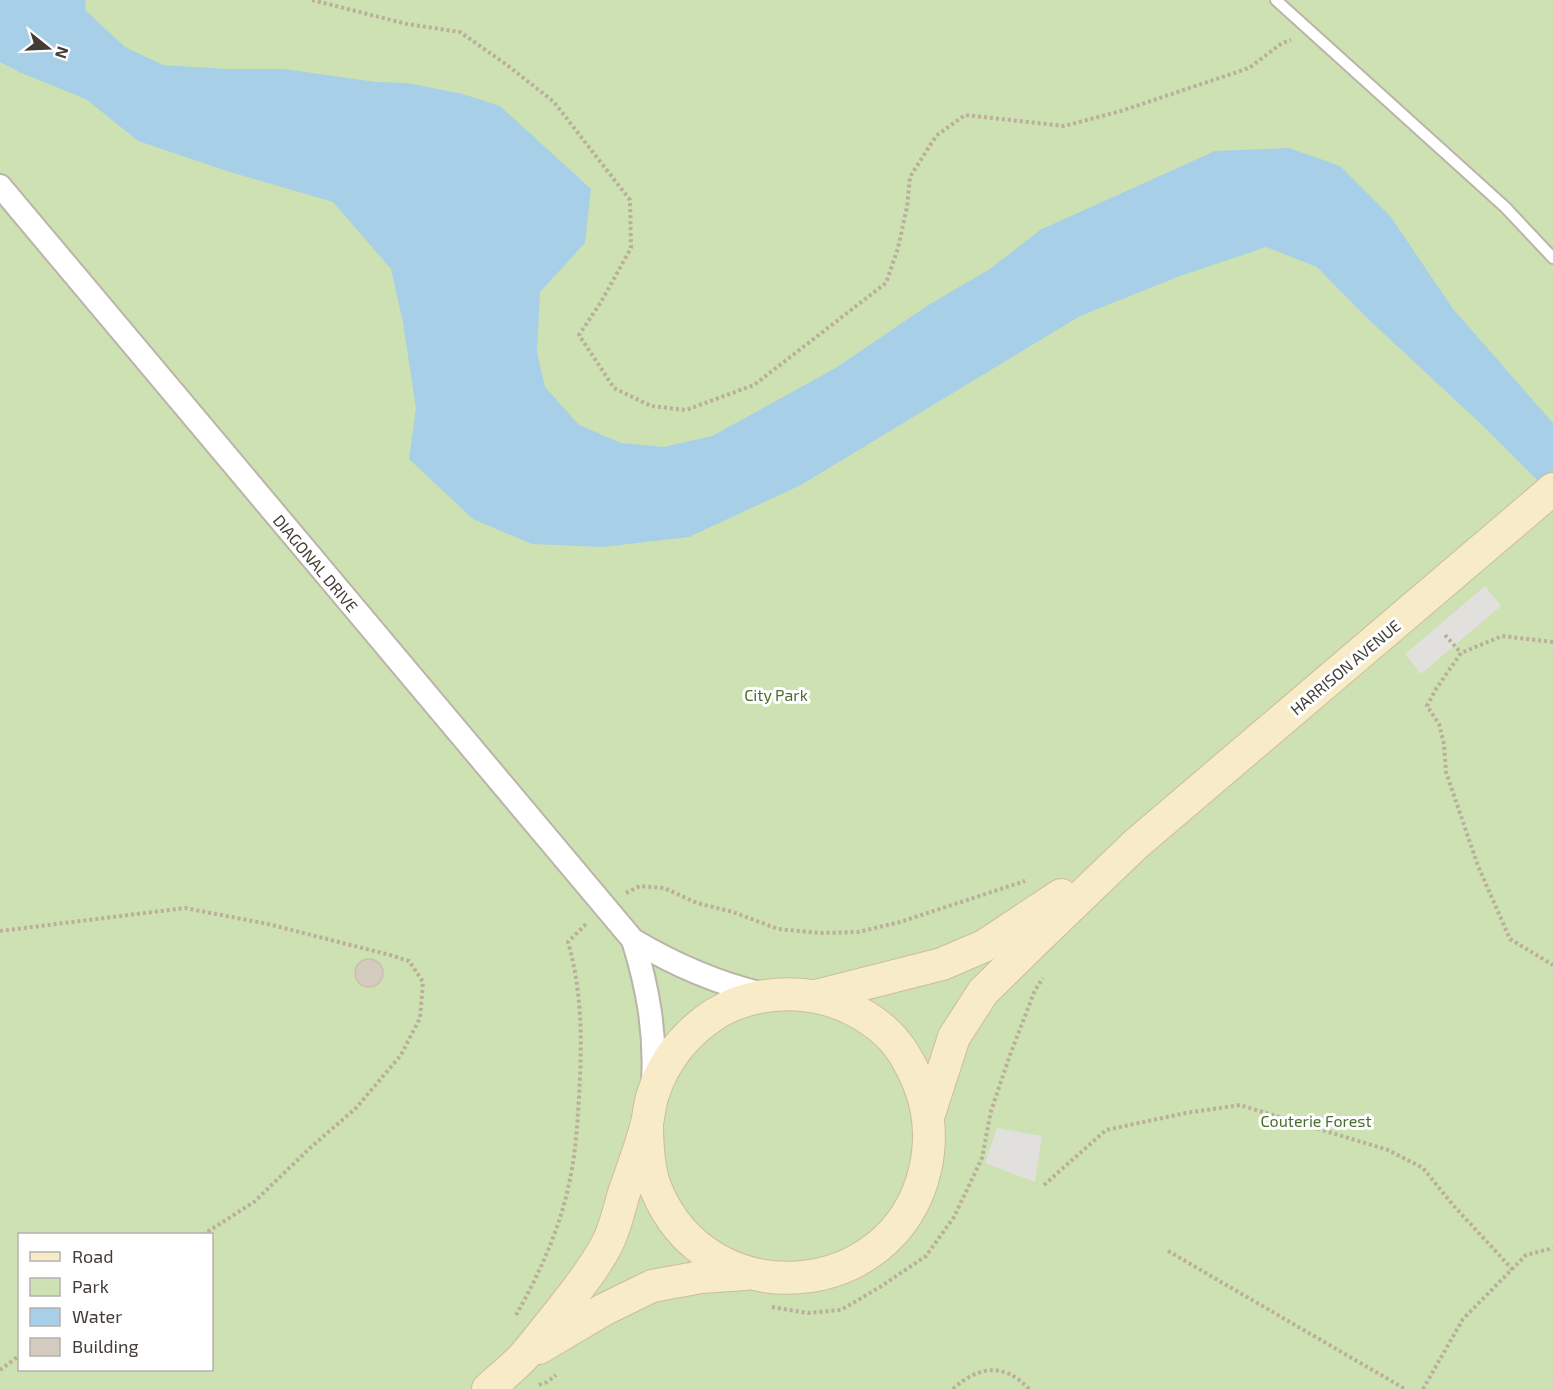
<svg xmlns="http://www.w3.org/2000/svg" width="1553" height="1389" viewBox="0 0 1553 1389" font-family="'Exo 2',sans-serif">
	<rect width="100%" height="100%" fill="#f1ede6"/>
	<path fill="#cde1b2" fill-rule="evenodd" d="M0,0H1553V1389H0ZM20,1234H212V1370H20Z"/>
	<g fill="#e2e0dd">
		<path d="M1485,586L1501,606L1421,674L1405,654Z"/>
		<path d="M997,1128L1042,1136L1035,1182L985,1163Z"/>
	</g>
	<path fill="#a8cfe8" d="M0,0H86L85,10L125,47L163,65L227,69H284L376,82L407,83L463,94L500,106L591,189L585,243L540,292L537,352L545,387L579,425L621,443L664,447L712,436L834,369L930,304L990,269L1040,230L1215,151L1289,148L1340,166L1391,217L1453,309L1553,423V496L1481,424L1365,316L1317,267L1266,247L1180,276L1080,316L801,485L689,537L603,547L532,544L473,519L409,459L416,408L403,323L391,269L333,202L230,172L138,141L86,99L19,72L0,62Z"/>
	<circle fill="#d4cbbf" stroke="#cbc0b0" stroke-width="1.5" cx="369" cy="973" r="14"/>
	<g fill="none" stroke-linecap="round" stroke-linejoin="round">
		<g stroke="#bbb4a9" stroke-width="14">
			<path id="lane" d="M1276,0L1505,207L1553,258"/>
		</g>
		<g stroke="#bbb4a9" stroke-width="26">
			<g id="street">
				<path d="M0,186L633,940C675,965 716,983 763,994"/>
				<path d="M633,940C648,988 656,1033 653,1083"/>
			</g>
		</g>
		<g stroke="#ccbe9a" stroke-width="34">
			<g id="secondary">
				<path d="M816,996L942,964L984,946L1061,895"/>
				<path d="M929,1114L954,1037L983,992L1038,938L1136,844L1553,489"/>
				<path d="M539,1348L603,1310L652,1286L701,1277L745,1274"/>
				<path d="M488,1389C500,1378 513,1368 524,1356C537,1341 549,1325 562,1309C578,1288 595,1268 607,1244C615,1229 619,1210 624,1193C632,1170 641,1147 647,1123C649,1114 650,1103 653,1094C664,1060 686,1033 715,1014C741,998 773,992 803,995C840,998 884,1021 904,1054C926,1090 935,1127 925,1170C894,1303 708,1317 656,1189C648,1169 647,1146 647,1124"/>
			</g>
		</g>
		<g stroke="#bbaf9c" stroke-width="4" stroke-dasharray="3 3" stroke-linecap="butt">
			<path d="M312,0L407,24L460,32L507,65L554,102L630,200L631,248L601,302L579,335L614,388L651,406L686,410L754,385L886,283L898,248L907,207L910,177L936,136L965,115L1064,126L1121,111L1249,68L1282,43L1291,40"/>
			<path d="M1445,635L1461,653"/>
			<path d="M1553,642L1502,636L1461,653L1436,689L1427,706L1439,724L1444,744L1446,772L1478,866L1510,939L1553,965"/>
			<path d="M626,893L640,886L664,888L697,903L733,912L778,929L820,933L858,932L900,922L1025,881"/>
			<path d="M0,931L185,908L268,924L390,955L409,961L423,982L420,1018L401,1055L356,1108L310,1148L254,1202L204,1234"/>
			<path d="M1044,1185L1106,1130L1186,1113L1240,1105L1388,1150L1423,1168L1452,1204L1513,1270"/>
			<path d="M1168,1251L1405,1389"/>
			<path d="M772,1307L808,1313L841,1310L880,1287L926,1256L954,1217L982,1158L991,1111L1010,1055L1035,990L1043,978"/>
			<path d="M516,1315C540,1273 561,1226 570,1179C577,1146 578,1112 580,1078C582,1032 581,987 568,942L587,923"/>
			<path d="M0,1370L20,1355"/>
			<path d="M539,1385L547,1382L556,1375"/>
			<path d="M953,1389C978,1366 1004,1362 1029,1389"/>
			<path d="M1423,1389L1463,1319L1526,1255L1553,1248"/>
		</g>
		<use href="#lane" stroke="#fff" stroke-width="10"/>
		<use href="#street" stroke="#fff" stroke-width="22"/>
		<use href="#secondary" stroke="#f8ebc8" stroke-width="32"/>
	</g>
	<g text-anchor="middle" dominant-baseline="central" stroke-width="6" stroke-linejoin="round" paint-order="stroke">
		<g font-size="16" fill="#433d36" stroke="#fff">
			<text transform="translate(316 563) rotate(50)">DIAGONAL DRIVE</text>
			<text transform="translate(1345 667) rotate(-40)">HARRISON AVENUE</text>
		</g>
		<g font-size="16" fill="#496e30" stroke="#fff">
			<text x="776" y="694">City Park</text>
			<text x="1316" y="1120">Couterie Forest</text>
		</g>
	</g>
	<rect x="18" y="1233" width="195" height="138" fill="#ffffff" stroke="#b4b1af" stroke-width="1.5"/>
	<rect x="30" y="1252" width="30" height="9" fill="#f8ebc8" stroke="#b4b1af" stroke-width="1.5"/>
	<text x="72" y="1263" font-size="18" fill="#433d36">Road</text>
	<rect x="30" y="1278" width="30" height="18" fill="#cde1b2" stroke="#b4b1af" stroke-width="1.5"/>
	<text x="72" y="1293" font-size="18" fill="#433d36">Park</text>
	<rect x="30" y="1308" width="30" height="18" fill="#a8cfe8" stroke="#b4b1af" stroke-width="1.5"/>
	<text x="72" y="1323" font-size="18" fill="#433d36">Water</text>
	<rect x="30" y="1338" width="30" height="18" fill="#d4cbbf" stroke="#b4b1af" stroke-width="1.5"/>
	<text x="72" y="1353" font-size="18" fill="#433d36">Building</text>
	<g transform="translate(48 48) rotate(108)" stroke="#ffffff" stroke-width="4.5" paint-order="stroke">
	<path d="M0-4.5L10 22L0 15L-10 22Z" fill="#433d36"/>
	<text y="-9" font-size="16" font-weight="bold" text-anchor="middle" fill="#433d36">N</text>
	</g>
</svg>
